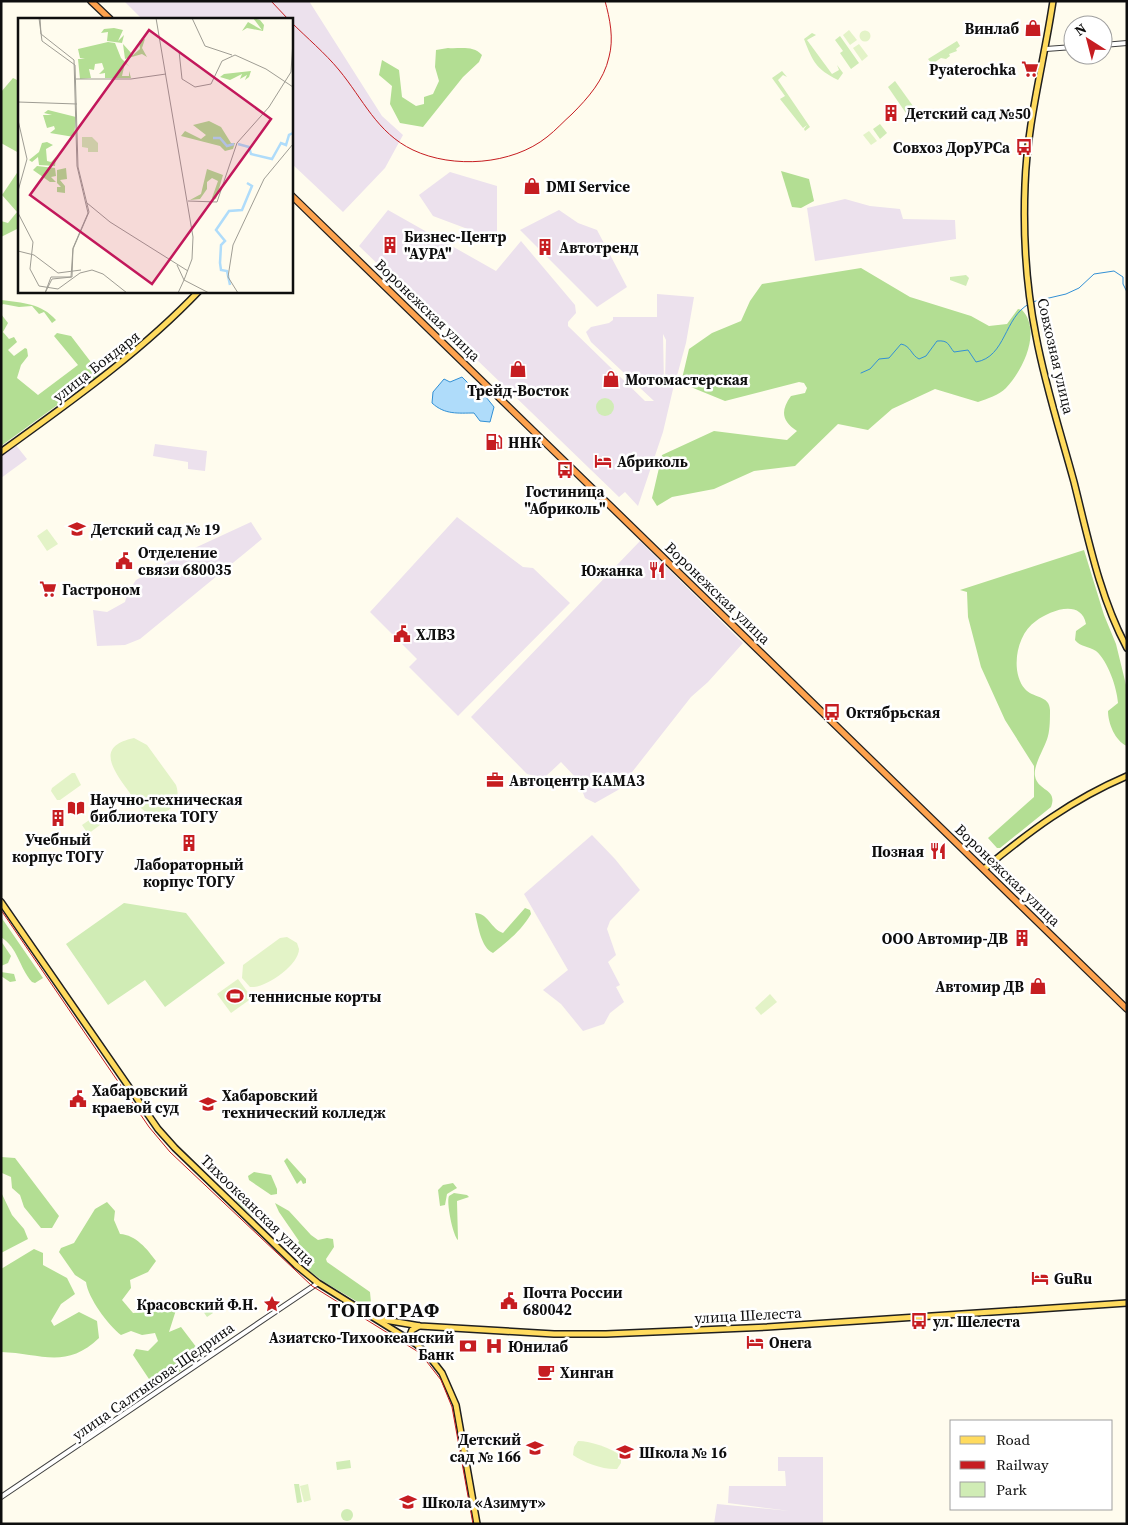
<svg xmlns="http://www.w3.org/2000/svg" width="1128" height="1525" viewBox="0 0 1128 1525" font-family="'Source Serif 4',serif">
	<rect width="100%" height="100%" fill="#fffcee"/>
	<g fill="#ece1ed">
		<path d="M124,1H309L382,116L403,135L385,168L343,212L291,163V19H142Z"/>
		<path d="M450,172L497,186V240L433,216L419,195Z"/>
		<path d="M845,199L870,206L900,209L903,219L955,220L956,239L815,261L807,208Z"/>
		<path d="M388,210L496,271L521,241L575,305L576,313L568,322V326L645,401H654L591,342L586,332L591,327L609,323L613,320V317H657V294L694,297L686,343L675,383L665,382L666,340L663,334L664,383L674,385L663,432L638,506L625,492L619,497L359,246Z"/>
		<path d="M559,210L578,223L597,230L627,287L597,307L520,230Z"/>
		<path d="M15,444L27,459L1,478V455Z"/>
		<path d="M155,444L207,451L205,471L188,469V462L153,456Z"/>
		<path d="M457,517L523,567L533,568L570,603L458,716L409,667L417,659L370,612Z"/>
		<path d="M251,522L262,539L140,639L125,645L97,646L93,610L107,612L125,602L128,592L136,580L186,552Z"/>
		<path d="M640,541L743,643L708,682L691,697L618,790L595,803L585,798L578,780L561,762L544,778L527,774L471,717Z"/>
		<path d="M592,835L615,859L640,890L610,921L607,929L616,955L608,962L620,985L616,987L624,1002L610,1013L604,1024L583,1031L561,1004L543,990L568,970L524,894Z"/>
		<path d="M778,1457H823V1524H714L717,1504L790,1511L728,1503L729,1486H786L785,1471H778Z"/>
	</g>
	<g fill="#d0ecb5">
		<path d="M812,33L816,35L807,40L832,74L839,70L837,65L843,73L838,80C816,69 813,62 804,39Z"/>
		<path d="M840,36L859,63L851,69L840,53L843,51L835,40Z"/>
		<path d="M957,41L960,46L956,49L957,51L949,54L950,56L946,59L941,58L932,64L928,59Z"/>
		<path d="M782,71L787,77L783,75L778,80L810,127L805,131L804,129L807,125L803,128L780,99L785,96L772,78Z"/>
		<path d="M895,81L918,113L910,119L888,87Z"/>
		<path d="M880,124L887,133L880,139L873,129Z"/>
		<path d="M966,275L969,278L966,286L950,280V277Z"/>
		<circle cx="605" cy="407" r="9"/>
		<path d="M124,903L186,913L225,963L165,1007L145,980L108,1005L66,944Z"/>
		<path d="M245,1195L258,1205L255,1218L235,1203L236,1200Z"/>
		<path d="M203,1300L213,1313L207,1317L198,1304Z"/>
		<path d="M350,1460L351,1468L337,1470L336,1462Z"/>
		<path d="M294,1484H299L302,1502L297,1503Z"/>
		<circle cx="347" cy="1515" r="6"/>
	</g>
	<g fill="#b3de93">
		<path d="M448,48C460,49 473,45 482,55L479,62L463,77L423,127L400,123L390,104L392,86L379,75L382,60L399,70L402,97L416,106L424,104V97L433,94L439,81L435,67L436,50Z"/>
		<path d="M13,78L19,81V153L1,143V92Z"/>
		<path d="M19,170V228L1,237V221L8,223L17,212L2,195Z"/>
		<path d="M781,171L809,179L814,201L801,208L792,207Z"/>
		<path d="M861,268L910,297L971,316L989,326L1007,324L1018,309L1022,310C1042,331 1023,370 1006,388C999,395 987,399 978,402L935,389L892,409L868,430L838,424L795,466L754,471L714,489L672,497L657,506L652,498L662,455L714,431L787,440L797,431C782,421 780,411 791,396L805,393L807,388L804,383L799,382L725,401L681,383L689,349L712,333L741,321L750,301L762,284Z"/>
		<path d="M1,300C23,303 41,303 56,320L52,323L44,312L39,314L32,306L19,307L3,304L1,306Z"/>
		<path d="M1,314L8,323L3,332L9,339L14,337L17,342L8,350L14,356L25,348L27,349L28,356L21,365L17,378L38,395L78,365L54,336L57,333L71,336L100,374L1,446Z"/>
		<path d="M1084,550L1104,615L1116,644L1127,689V746C1115,741 1108,723 1108,711L1118,703C1117,688 1108,661 1096,651C1089,646 1080,647 1075,640L1076,631L1086,624C1081,598 1049,611 1036,621C1016,634 1010,672 1025,689C1032,698 1050,695 1050,710C1050,718 1050,729 1048,736C1045,748 1033,765 1035,776C1038,792 1058,788 1051,807L1000,848H997L988,838L1034,797V766L1005,720L981,667L968,617L967,592L960,590Z"/>
		<path d="M525,908L530,910L531,914C521,931 508,941 493,953C481,948 478,925 475,913C488,913 491,929 503,933Z"/>
		<path d="M1,917L43,978L35,983L32,982C19,967 18,948 1,937Z"/>
		<path d="M1,941L11,956L8,963L1,966Z"/>
		<path d="M1,972L14,974L16,981L10,982L1,976Z"/>
		<path d="M1,1157L15,1158L59,1216L52,1228H41L24,1207L20,1195L12,1188L11,1177L2,1173Z"/>
		<path d="M287,1158L306,1179V1183L303,1184L301,1180L297,1184L284,1161Z"/>
		<path d="M254,1172L271,1175L277,1189V1194L271,1195L249,1180L248,1176Z"/>
		<path d="M453,1183L457,1188L447,1194L445,1205L440,1206L438,1190L443,1185Z"/>
		<path d="M1,1192L12,1215L24,1229L28,1239L1,1253Z"/>
		<path d="M454,1193L467,1195L469,1197L457,1201L458,1240C453,1236 446,1202 449,1196Z"/>
		<path d="M107,1202L115,1211L114,1220L120,1234C136,1235 147,1249 156,1261L148,1272L130,1280L131,1288L122,1300L133,1313L176,1310L169,1332L181,1327L203,1356L155,1388L133,1355L136,1349L148,1351L158,1341L155,1333L142,1335L131,1331L121,1335C108,1325 88,1298 86,1282L75,1275L59,1252L61,1248L74,1243L95,1209Z"/>
		<path d="M275,1203L289,1211L311,1235L318,1240L327,1238L333,1239L334,1247L326,1259L327,1262L370,1292L371,1303L378,1314L324,1282L308,1270L315,1262L305,1261L302,1253L296,1247L299,1241L279,1212Z"/>
		<path d="M34,1249L43,1253V1265L67,1278L75,1294L61,1304L51,1321L54,1326L79,1312L97,1321L99,1338C66,1370 40,1353 1,1352V1269Z"/>
	</g>
	<g fill="#e3f3c7">
		<path d="M849,30L857,40L850,45L843,35Z"/>
		<circle cx="865" cy="36" r="5.5"/>
		<path d="M859,44L868,56L862,61L853,48Z"/>
		<path d="M869,131L877,141L871,145L863,135Z"/>
		<path d="M47,529L58,544L47,551L37,536Z"/>
		<path d="M134,738L147,745L176,785C182,803 170,813 153,816C140,811 134,799 127,789C111,767 97,746 134,738Z"/>
		<path d="M72,773H75L81,785L60,800H57L51,791L52,788Z"/>
		<path d="M98,814L104,822L88,834L82,825Z"/>
		<path d="M287,937L297,943L299,949C299,965 265,989 250,987L242,978L243,965L280,938Z"/>
		<path d="M238,979L252,998L231,1013L217,994Z"/>
		<path d="M770,994L777,1002L761,1015L755,1008Z"/>
		<path d="M578,1441C591,1441 611,1448 621,1456V1463L617,1469C604,1470 584,1463 573,1455L574,1447Z"/>
		<path d="M308,1484L311,1500L304,1502L300,1486Z"/>
	</g>
	<path fill="#afdcfa" stroke="#3290d5" d="M462,377L469,384L477,397L481,396L482,392L494,407L490,422L480,421L474,413C458,413 445,415 432,403L433,392L444,379L450,382Z"/>
	<g fill="none" stroke-linecap="round" stroke-linejoin="round">
		<g stroke="#3290d5" stroke-width="1">
			<path d="M1032,302L1066,294L1079,288L1094,274L1114,271L1123,277V284L1127,292"/>
			<path d="M861,373L870,369L879,359L889,358L901,344C911,346 911,355 919,359L926,356L937,341C949,340 948,345 954,352L968,350L976,362C1006,357 1004,317 1029,304"/>
		</g>
		<g stroke="#414141" stroke-width="6">
			<g id="minor">
				<path d="M1103,45L1127,43"/>
				<path d="M1046,49L1073,47"/>
				<path d="M1,1497L318,1283"/>
			</g>
		</g>
		<g stroke="#1f1f1f" stroke-width="8">
			<g id="major">
				<path d="M1053,1C1044,62 1027,123 1025,185C1023,235 1026,286 1036,336C1045,385 1061,434 1074,482C1088,538 1100,598 1127,648"/>
				<path d="M1,452C70,402 140,353 199,291"/>
				<path d="M984,869C1030,831 1071,800 1127,776"/>
				<path d="M1,902L158,1129L175,1148L296,1265L318,1283L416,1344L428,1355L442,1373L456,1405L477,1524"/>
				<path d="M379,1319L420,1326L554,1334H606L767,1327L1127,1303"/>
				<path d="M414,1342L410,1335L412,1330L419,1326"/>
			</g>
		</g>
		<g stroke="#1f1f1f" stroke-width="8">
			<g id="highway">
				<path d="M91,1L110,19"/>
				<path d="M291,195L1127,1009"/>
			</g>
		</g>
		<use href="#minor" stroke="#fff" stroke-width="4"/>
		<use href="#major" stroke="#ffdb5e" stroke-width="5"/>
		<use href="#highway" stroke="#fda24e" stroke-width="5.5"/>
		<path stroke="#c61d21" stroke-width="1" d="M1,910L149,1127L170,1152L312,1286L420,1353L441,1380L452,1407L473,1524"/>
		<g stroke="#c61d21" stroke-width="1">
			<path d="M271,1L288,19"/>
			<path d="M291,22C307,38 325,53 339,70C363,99 377,133 413,150C453,169 512,165 547,137C556,130 564,121 572,114C588,98 604,80 609,57C614,39 610,19 605,1"/>
		</g>
	</g>
	<defs>
		<g id="shop-bare" transform="scale(1.35)"><path d="M-5-2.5h2.3a2.7 3.5 0 0 1 5.4 0H5L5.5 6h-11ZM-1.5-2.5h3a1.5 2.3 0 0 0-3 0Z" fill="#c61d21" stroke="#fff" stroke-width="2.5" paint-order="stroke"/></g>
		<g id="supermarket-bare" transform="scale(1.35)"><path d="M-6-5.5h2.5l.6 2H6L4.5 2H-2.5L-4.4-4H-6ZM-1.5 3.2a1.3 1.3 0 1 0 .1 0ZM3 3.2a1.3 1.3 0 1 0 .1 0Z" fill="#c61d21" stroke="#fff" stroke-width="2.5" paint-order="stroke"/></g>
		<g id="building-bare" transform="scale(1.35)"><path d="M-4-6H4V6H1V3H-1V6H-4ZM-2.5-4.3h1.7v1.8h-1.7ZM.8-4.3h1.7v1.8H.8ZM-2.5-1h1.7V.8h-1.7ZM.8-1h1.7V.8H.8Z" fill="#c61d21" stroke="#fff" stroke-width="2.5" paint-order="stroke"/></g>
		<g id="bus-bare" transform="scale(1.35)"><path d="M-5-6H5V4H4V6H2V4H-2V6H-4V4H-5ZM-3.5-4V0h7V-4ZM-3.5 1.2v1.5H-2V1.2ZM2 1.2v1.5H3.5V1.2Z" fill="#c61d21" stroke="#fff" stroke-width="2.5" paint-order="stroke"/></g>
		<g id="fuel-bare" transform="scale(1.35)"><path d="M-5.5-6h7V0h2V4h1.3V-2.5L3-4.5l.8-.8L6-3V5H2.5V1h-1V6h-7ZM-4.2-4.7v3.2H.2V-4.7Z" fill="#c61d21" stroke="#fff" stroke-width="2.5" paint-order="stroke"/></g>
		<g id="hotel-bare" transform="scale(1.35)"><path d="M-6-4.5h1.5V1H6V5H4.5V3h-9V5H-6ZM-4 0a1.8 1.8 0 1 1 3.6 0ZM.5 0V-2.5h3Q6-2.5 6 0Z" fill="#c61d21" stroke="#fff" stroke-width="2.5" paint-order="stroke"/></g>
		<g id="school-bare" transform="scale(1.35)"><path d="M0-5L7-2L0 1L-7-2ZM-4 1L0 2.5L4 1V4Q0 6-4 4Z" fill="#c61d21" stroke="#fff" stroke-width="2.5" paint-order="stroke"/></g>
		<g id="civic-bare" transform="scale(1.35)"><path d="M-.6-6.5H3V-4.5H.6V-3L4-1V1h2V6H-6V1h2V-1L-.6-3ZM-1.2 2.5V6h2.4V2.5Z" fill="#c61d21" stroke="#fff" stroke-width="2.5" paint-order="stroke"/></g>
		<g id="restaurant-bare" transform="scale(1.35)"><path d="M-5-6h1v4h1v-4h1v4h1v-4h1v5L-1.5 .5V6h-2V.5L-5-1ZM5-6V6H3V1.5H1.5Q1.5-4 5-6Z" fill="#c61d21" stroke="#fff" stroke-width="2.5" paint-order="stroke"/></g>
		<g id="office-bare" transform="scale(1.35)"><path d="M-6-3h4V-5.5h4V-3h4V5H-6ZM-1-4.5V-3h2v-1.5ZM-6 0V1H6V0Z" fill="#c61d21" stroke="#fff" stroke-width="2.5" paint-order="stroke"/></g>
		<g id="library-bare" transform="scale(1.35)"><path d="M-6-4Q-3-5.5-.7-3.5V5Q-3 3-6 4ZM6-4Q3-5.5 .7-3.5V5Q3 3 6 4Z" fill="#c61d21" stroke="#fff" stroke-width="2.5" paint-order="stroke"/></g>
		<g id="stadium-bare" transform="scale(1.35)"><path d="M0-5a6.5 5 0 1 0 0 10a6.5 5 0 1 0 0-10ZM-3.5-1.8h7v3.6h-7Z" fill="#c61d21" stroke="#fff" stroke-width="2.5" paint-order="stroke"/></g>
		<g id="university-bare" transform="scale(1.35)"><path d="M0-5L7-2L0 1L-7-2ZM-4 1L0 2.5L4 1V4Q0 6-4 4Z" fill="#c61d21" stroke="#fff" stroke-width="2.5" paint-order="stroke"/></g>
		<g id="sight-bare" transform="scale(1.35)"><path d="M0-6L1.8-2.2L6-1.7L2.9 1.2L3.7 5.4L0 3.3L-3.7 5.4L-2.9 1.2L-6-1.7L-1.8-2.2Z" fill="#c61d21" stroke="#fff" stroke-width="2.5" paint-order="stroke"/></g>
		<g id="bank-bare" transform="scale(1.35)"><path d="M-6-4H6V4H-6ZM0-2.3a2.3 2.3 0 1 0 0 4.6a2.3 2.3 0 1 0 0-4.6Z" fill="#c61d21" stroke="#fff" stroke-width="2.5" paint-order="stroke"/></g>
		<g id="hospital-bare" transform="scale(1.35)"><path d="M-5-5h3v3.5h4V-5h3V5h-3V1.5h-4V5h-3Z" fill="#c61d21" stroke="#fff" stroke-width="2.5" paint-order="stroke"/></g>
		<g id="cafe-bare" transform="scale(1.35)"><path d="M-5.5-4.5H6V0H3Q3 3.5 0 3.5H-2.5Q-5.5 3.5-5.5 0ZM3-3.2v2h1.7v-2ZM-6 4.5H4V6H-6Z" fill="#c61d21" stroke="#fff" stroke-width="2.5" paint-order="stroke"/></g>
	</defs>
	<g fill-rule="evenodd">
		<use href="#shop-bare" x="1033" y="28"/>
		<use href="#supermarket-bare" x="1030" y="69"/>
		<use href="#building-bare" x="891" y="113"/>
		<use href="#bus-bare" x="1024" y="147"/>
		<use href="#shop-bare" x="532" y="186"/>
		<use href="#building-bare" x="390" y="245"/>
		<use href="#building-bare" x="545" y="247"/>
		<use href="#shop-bare" x="518" y="369"/>
		<use href="#shop-bare" x="611" y="379"/>
		<use href="#fuel-bare" x="494" y="442"/>
		<use href="#hotel-bare" x="603" y="461"/>
		<use href="#bus-bare" x="565" y="470"/>
		<use href="#school-bare" x="77" y="529"/>
		<use href="#civic-bare" x="124" y="561"/>
		<use href="#restaurant-bare" x="657" y="570"/>
		<use href="#supermarket-bare" x="48" y="589"/>
		<use href="#civic-bare" x="402" y="634"/>
		<use href="#bus-bare" x="832" y="712"/>
		<use href="#office-bare" x="495" y="780"/>
		<use href="#library-bare" x="76" y="808"/>
		<use href="#building-bare" x="58" y="818"/>
		<use href="#building-bare" x="189" y="843"/>
		<use href="#restaurant-bare" x="938" y="851"/>
		<use href="#building-bare" x="1022" y="938"/>
		<use href="#shop-bare" x="1038" y="986"/>
		<use href="#stadium-bare" x="235" y="996"/>
		<use href="#civic-bare" x="78" y="1099"/>
		<use href="#university-bare" x="208" y="1104"/>
		<use href="#hotel-bare" x="1040" y="1278"/>
		<use href="#civic-bare" x="509" y="1301"/>
		<use href="#sight-bare" x="272" y="1304"/>
		<use href="#bus-bare" x="919" y="1321"/>
		<use href="#hotel-bare" x="755" y="1342"/>
		<use href="#bank-bare" x="468" y="1346"/>
		<use href="#hospital-bare" x="494" y="1346"/>
		<use href="#cafe-bare" x="546" y="1372"/>
		<use href="#school-bare" x="535" y="1448"/>
		<use href="#school-bare" x="625" y="1452"/>
		<use href="#school-bare" x="408" y="1502"/>
	</g>
	<g text-anchor="middle" dominant-baseline="central" stroke-width="5" stroke-linejoin="round" paint-order="stroke">
		<g font-size="15" font-weight="bold" fill="#0e0e0e" stroke="#fff" text-anchor="start">
			<text x="1019" y="28" text-anchor="end">Винлаб</text>
			<text x="1016" y="69" text-anchor="end">Pyaterochka</text>
			<text x="905" y="113">Детский сад №50</text>
			<text x="1010" y="147" text-anchor="end">Совхоз ДорУPCа</text>
			<text x="546" y="186">DMI Service</text>
			<text x="404" y="236">Бизнес-Центр<tspan x="404" dy="17">"АУРА"</tspan></text>
			<text x="559" y="247">Автотренд</text>
			<text x="625" y="379">Мотомастерская</text>
			<text x="518" y="390" text-anchor="middle">Трейд-Восток</text>
			<text x="508" y="442">ННК</text>
			<text x="617" y="461">Абриколь</text>
			<text x="565" y="491" text-anchor="middle">Гостиница<tspan x="565" dy="17">"Абриколь"</tspan></text>
			<text x="91" y="529">Детский сад № 19</text>
			<text x="138" y="552">Отделение<tspan x="138" dy="17">связи 680035</tspan></text>
			<text x="643" y="570" text-anchor="end">Южанка</text>
			<text x="62" y="589">Гастроном</text>
			<text x="416" y="634">ХЛВЗ</text>
			<text x="846" y="712">Октябрьская</text>
			<text x="509" y="780">Автоцентр КАМАЗ</text>
			<text x="90" y="799">Научно-техническая<tspan x="90" dy="17">библиотека ТОГУ</tspan></text>
			<text x="58" y="839" text-anchor="middle">Учебный<tspan x="58" dy="17">корпус ТОГУ</tspan></text>
			<text x="924" y="851" text-anchor="end">Позная</text>
			<text x="189" y="864" text-anchor="middle">Лабораторный<tspan x="189" dy="17">корпус ТОГУ</tspan></text>
			<text x="1008" y="938" text-anchor="end">ООО Автомир-ДВ</text>
			<text x="1024" y="986" text-anchor="end">Автомир ДВ</text>
			<text x="249" y="996">теннисные корты</text>
			<text x="92" y="1090">Хабаровский<tspan x="92" dy="17">краевой суд</tspan></text>
			<text x="222" y="1095">Хабаровский<tspan x="222" dy="17">технический колледж</tspan></text>
			<text x="1054" y="1278">GuRu</text>
			<text x="523" y="1292">Почта России<tspan x="523" dy="17">680042</tspan></text>
			<text x="258" y="1304" text-anchor="end">Красовский Ф.Н.</text>
			<text x="933" y="1321">ул. Шелеста</text>
			<text x="454" y="1337" text-anchor="end">Азиатско-Тихоокеанский<tspan x="454" dy="17">Банк</tspan></text>
			<text x="769" y="1342">Онега</text>
			<text x="508" y="1346">Юнилаб</text>
			<text x="560" y="1372">Хинган</text>
			<text x="521" y="1439" text-anchor="end">Детский<tspan x="521" dy="17">сад № 166</tspan></text>
			<text x="639" y="1452">Школа № 16</text>
			<text x="422" y="1502">Школа «Азимут»</text>
		</g>
		<g font-size="15" fill="#0e0e0e" stroke="#fff">
			<text transform="translate(428 310) rotate(44)">Воронежская улица</text>
			<text transform="translate(1056 356) rotate(77)">Совхозная улица</text>
			<text transform="translate(96 366) rotate(-38)">улица Бондаря</text>
			<text transform="translate(718 593) rotate(44)">Воронежская улица</text>
			<text transform="translate(1008 875) rotate(44)">Воронежская улица</text>
			<text transform="translate(258 1210) rotate(44)">Тихоокеанская улица</text>
			<text transform="translate(748 1315) rotate(-3)">улица Шелеста</text>
			<text transform="translate(153 1381) rotate(-35)">улица Салтыкова-Щедрина</text>
		</g>
		<g font-size="20" font-weight="bold" letter-spacing="1" fill="#0e0e0e" stroke="#fff">
			<text x="384" y="1310">ТОПОГРАФ</text>
		</g>
	</g>
	<g transform="translate(18 18)">
		<rect width="275" height="275" fill="#fffcee"/>
		<path d="M64,119H74L80,125V134H70V130L64,129Z" fill="#d0ecb5"/>
		<path d="M235,0L242,2L246,7L245,13L229,10L224,13L230,4L244,12ZM96,10L105,12L100,23L106,17L104,25L89,23L90,14L83,15L86,11ZM127,21L124,30L129,39L124,36L107,41L105,26L115,37L122,31L121,23ZM90,24L97,25L103,40L112,49L107,45L104,58H111V53L113,60H87V55L81,56L86,51L84,45L77,46L76,52L71,51L73,60L62,61L60,41H67L62,40L60,31ZM233,53L231,59L227,62L229,57L222,61L224,56L212,62L202,59L206,56ZM30,92L58,99L56,119L32,115L37,111L36,108L29,110L25,97H34L26,95ZM191,103L203,109L213,125H217L215,131L207,133L202,128L163,118L167,113L183,121L188,117L175,107ZM29,124L35,127L28,131L29,143L33,144L38,139L37,148L21,147L20,139L14,144L11,142L21,134L24,125ZM19,148L37,150L38,158L33,159L38,164H32L15,152ZM48,150L49,161L42,162L47,168V175L39,174V169H43L39,165V152ZM189,151L205,157L198,181L194,180L200,163L194,160L189,164V171L182,181L172,182L183,176Z" fill="#b3de93"/>
		<path fill="none" stroke="#afdcfa" stroke-width="2.5" d="M195,120H202L209,128L216,126M220,126L231,129L233,136L254,141L263,125L268,127L271,117L275,115M212,267L209,253L203,252L202,245L203,227L207,223L198,212L211,193L224,192L234,168L229,165"/>
		<path fill="none" stroke="#9f9d94" stroke-width="1" d="M21,0L24,23L57,47L60,149L71,194L55,231L54,259L34,261L27,275M22,0L23,16L56,42L59,148L70,195L55,230L53,259H33L27,275M138,0L175,219L174,241L166,262L191,275M174,0L187,28L214,37M161,33L164,61L177,69L193,66L204,43L217,37L248,51L275,69M58,61H113L148,56M0,84L59,86M0,102L9,141L0,173M170,183L199,184L219,125L251,89L273,54L275,23M69,185L92,204L170,253M0,195L15,224L12,251L21,268L40,271L62,255L74,252L85,256L109,275M0,233L16,237L40,255L63,252M159,247L166,262L160,275M220,275L210,259L215,227L246,161L275,126"/>
		<path fill="#c2185b" fill-opacity="0.15" stroke="#c2185b" stroke-width="2.5" d="M131,12L253,101L134,266L12,177Z"/>
		<rect width="275" height="275" fill="none" stroke="#0e0e0e" stroke-width="2.5"/>
	</g>
	<rect width="1128" height="1525" fill="none" stroke="#0e0e0e" stroke-width="5"/>
	<rect x="950" y="1420" width="162" height="90" fill="#ffffff" stroke="#9f9f9f"/>
	<rect x="960" y="1436" width="25" height="8" fill="#ffdb5e" stroke="#9f9f9f"/>
	<text x="996" y="1445" font-size="15" fill="#0e0e0e">Road</text>
	<rect x="960" y="1461" width="25" height="8" fill="#c61d21" stroke="#9f9f9f"/>
	<text x="996" y="1470" font-size="15" fill="#0e0e0e">Railway</text>
	<rect x="960" y="1482" width="25" height="15" fill="#d0ecb5" stroke="#9f9f9f"/>
	<text x="996" y="1495" font-size="15" fill="#0e0e0e">Park</text>
	<g transform="translate(1088 40) rotate(324)"><circle r="24" fill="#ffffff" stroke="#9f9f9f"/>
	<path d="M0-4L9 19L0 12L-9 19Z" fill="#c61d21"/>
	<text y="-8" font-size="14" font-weight="bold" text-anchor="middle" fill="#0e0e0e">N</text>
	</g>
</svg>
